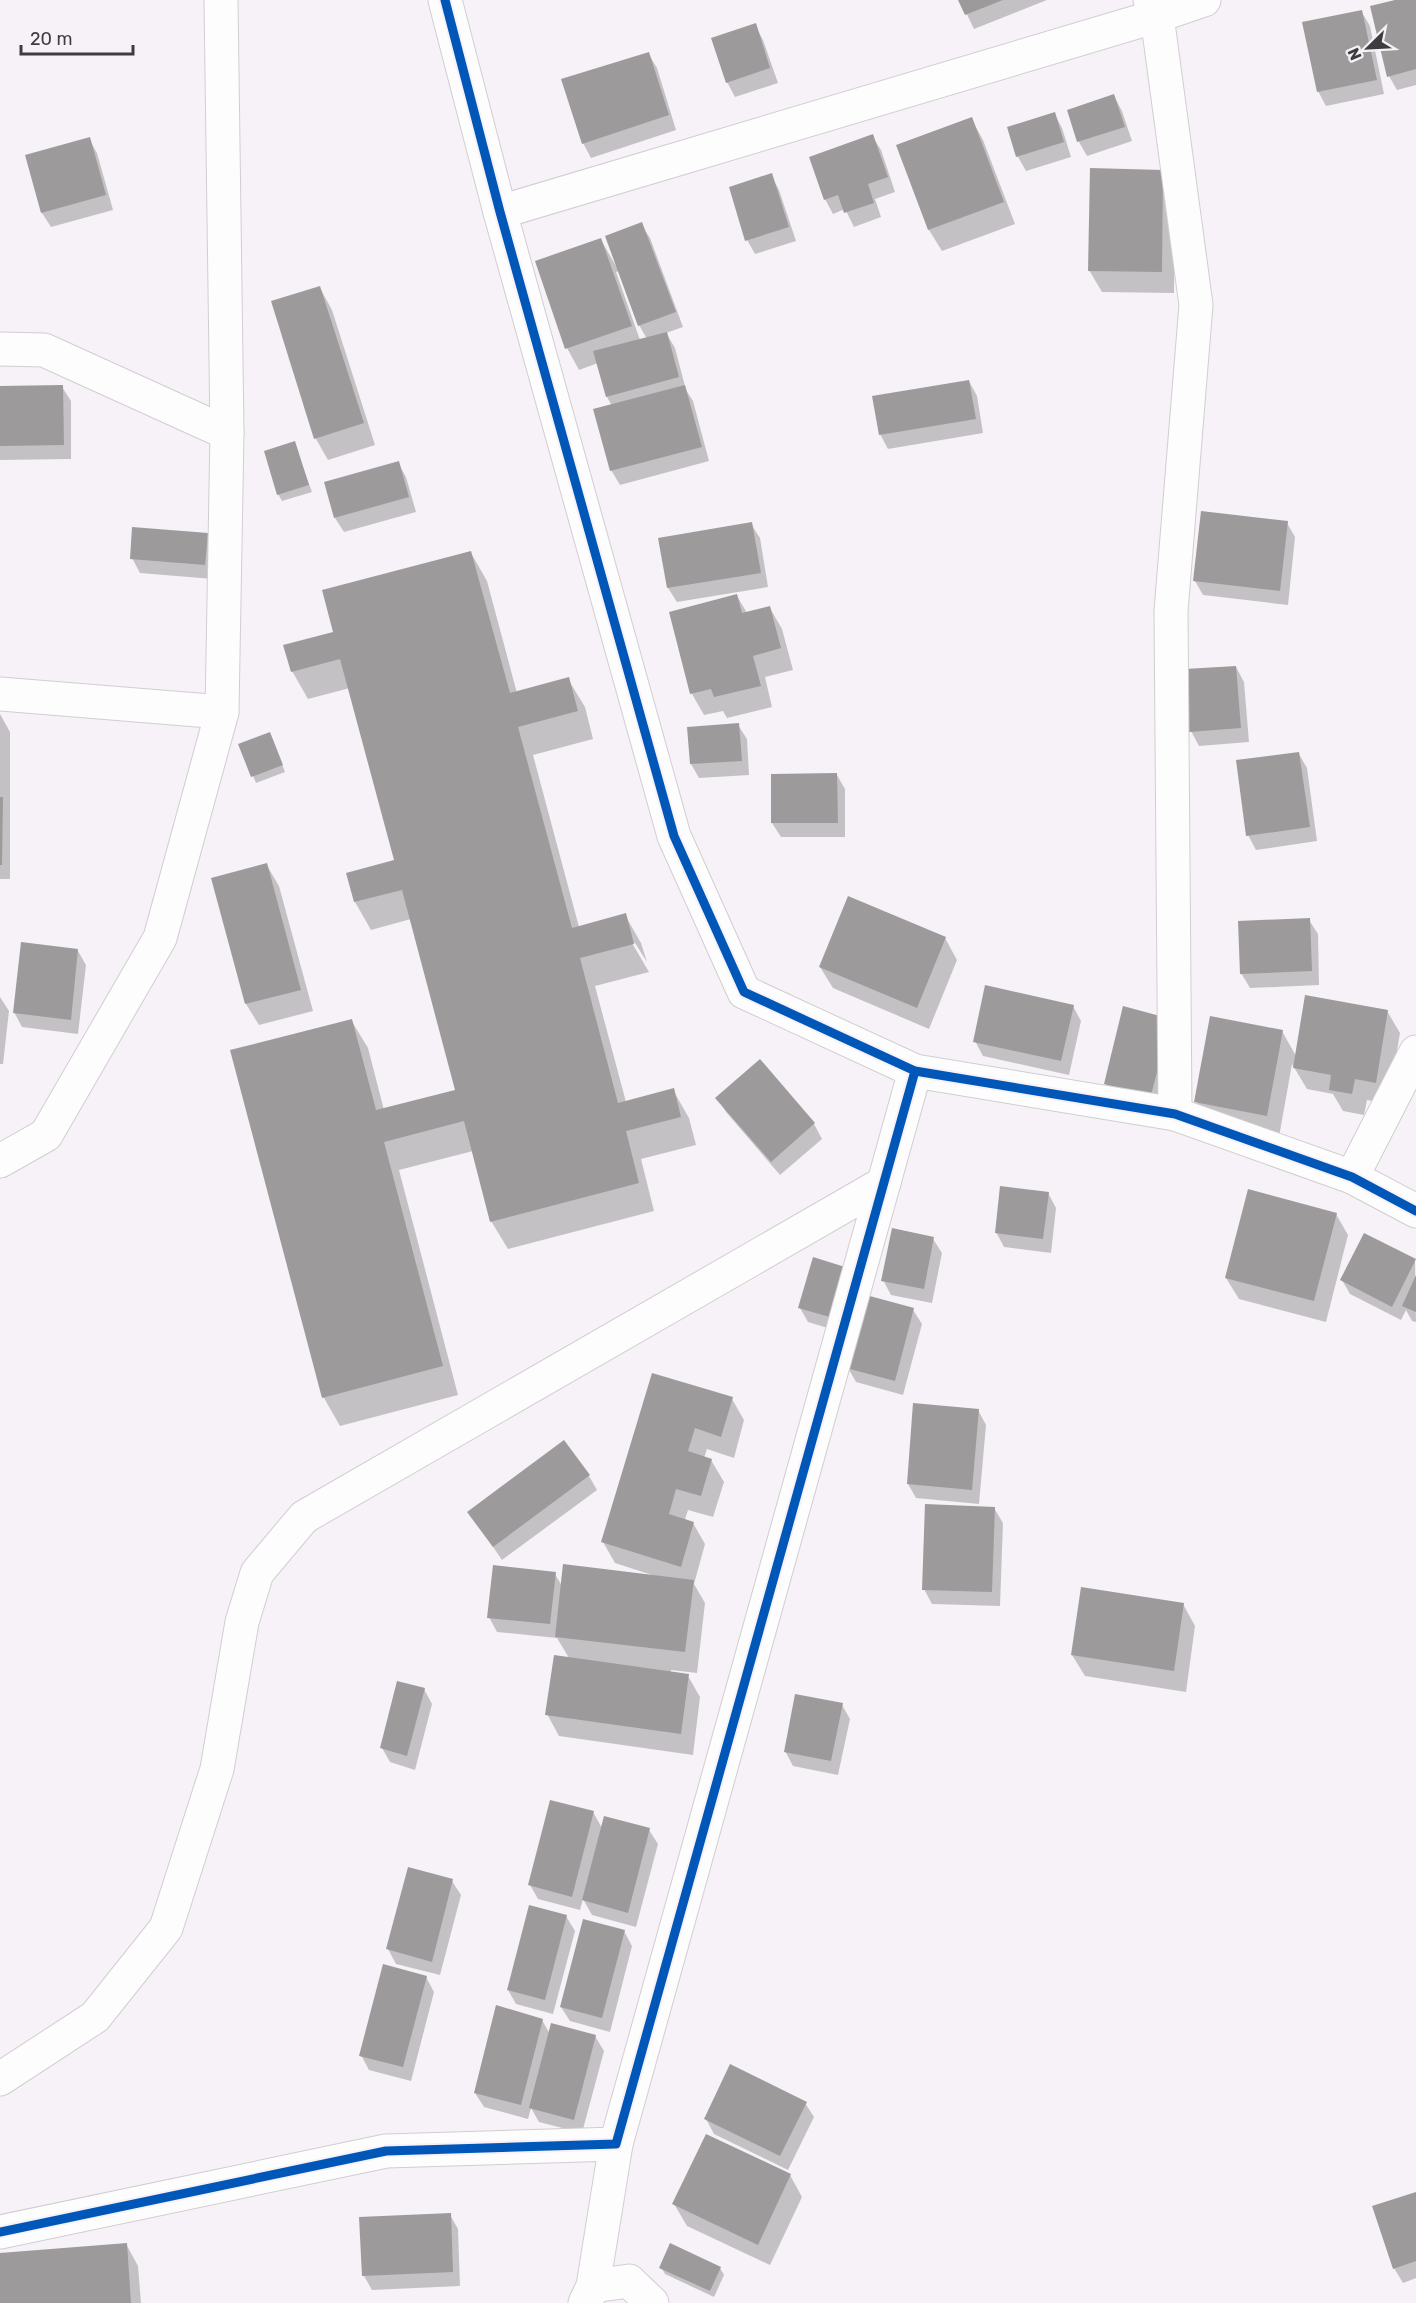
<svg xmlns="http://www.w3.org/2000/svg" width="1416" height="2303" viewBox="0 0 1416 2303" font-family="Rubik,sans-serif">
	<rect width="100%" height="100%" fill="#f6f2f7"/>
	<g fill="#0003" fill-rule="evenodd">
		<path d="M960,0H1047L974,29Z"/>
		<path d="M1401,0H1416V85L1397,90L1389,76Z"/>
		<path d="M1361,11L1370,26L1384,94L1326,106L1318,91Z"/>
		<path d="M755,25L763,40L778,83L735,97L727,82Z"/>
		<path d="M648,53L657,68L676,130L591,158L583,143Z"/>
		<path d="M1114,96L1122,111L1132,141L1087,156L1079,142L1069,111Z"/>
		<path d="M1054,113L1062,128L1071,157L1026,171L1018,157L1009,128Z"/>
		<path d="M971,118L983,140L1015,224L942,251L929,230L897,146Z"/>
		<path d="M872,136L881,150L895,192L875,199L881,217L854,227L845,209L833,214L825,199Z"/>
		<path d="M89,139L97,153L113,210L51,227L42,213L26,156Z"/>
		<path d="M1163,171L1175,193L1174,293L1102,292L1089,270Z"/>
		<path d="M771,175L779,190L796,241L755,254L747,240Z"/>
		<path d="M641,224L650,238L683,327L666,333L675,348L686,390L693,401L709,461L620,485L611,470L612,406L607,397L598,363L579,370L567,348L601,240L616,266ZM619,271L639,325L647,339L640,340L616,272Z"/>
		<path d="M320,288L332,310L375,445L328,460L316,439L273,302Z"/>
		<path d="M969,381L977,396L983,433L888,449L880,434Z"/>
		<path d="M0,387H62L71,401V459L0,460Z"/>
		<path d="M294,443L312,492L282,501L278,494Z"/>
		<path d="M398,463L406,477L416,512L344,532L335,518Z"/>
		<path d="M1287,523L1295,537L1288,605L1203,595L1195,581Z"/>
		<path d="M751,524L760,538L768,587L677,602L668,588L660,539Z"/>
		<path d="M207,534L215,549L213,579L140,573L132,558Z"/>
		<path d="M471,553L487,581L517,693L568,679L585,707L593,739L533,755L579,927L625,915L641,943L647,962L635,943H632L649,972L595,986L626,1102L673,1090L689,1118L696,1145L641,1159L654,1211L508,1249L491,1221L473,1151L399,1170L458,1395L340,1426L324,1398L232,1051L351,1020L368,1048L384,1110L457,1091L411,919L371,930L355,902L348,874L396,861L350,688L308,699L292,671L335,633Z"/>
		<path d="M737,596L747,613L770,608L782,629L793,670L765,677L772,707L727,718L723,711L704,715L692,694L670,613Z"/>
		<path d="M1236,667L1244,682L1249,742L1199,746L1191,731Z"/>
		<path d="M0,714L10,732V879H0Z"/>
		<path d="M738,725L747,739L749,775L699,778L691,764Z"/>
		<path d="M273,740L285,772L256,783L253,776Z"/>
		<path d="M1299,754L1307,768L1317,841L1256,850L1248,835Z"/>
		<path d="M837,775L845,789V837H781L772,823Z"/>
		<path d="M266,864L279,886L313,1011L259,1025L246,1004L213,879Z"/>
		<path d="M1309,920L1318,934L1319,985L1250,988L1241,973Z"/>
		<path d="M945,938L957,960L929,1029L833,988L820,967Z"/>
		<path d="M78,951L86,965L78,1034L22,1027L14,1012Z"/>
		<path d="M0,997L9,1011L3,1064H0Z"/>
		<path d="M1073,1006L1081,1021L1069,1075L983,1056L975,1041Z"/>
		<path d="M1387,1011L1400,1033L1388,1104L1367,1100L1364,1115L1343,1111L1333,1094L1307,1089L1292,1064L1279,1137L1208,1123L1196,1101L1282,1031L1296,1056Z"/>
		<path d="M1170,1020L1159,1109L1114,1098L1105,1083Z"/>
		<path d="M760,1061L814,1124L822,1139L780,1175L726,1112L717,1098Z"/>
		<path d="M1048,1193L1056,1208L1051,1253L1004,1247L996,1232Z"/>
		<path d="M1336,1214L1348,1235L1326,1322L1239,1299L1226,1278Z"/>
		<path d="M933,1239L942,1253L932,1303L891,1295L883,1280Z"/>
		<path d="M814,1259L838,1331L808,1322L800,1308Z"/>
		<path d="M1415,1261L1416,1322L1412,1321L1406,1310L1401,1320L1350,1294L1342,1280Z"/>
		<path d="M913,1310L922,1324L903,1395L856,1382L848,1368Z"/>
		<path d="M653,1375L732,1399L744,1420L734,1458L707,1449L704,1458L711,1460L724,1482L713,1517L688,1510L685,1519L693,1523L705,1544L694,1584L705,1603L697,1673L671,1670V1673L688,1676L700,1697L693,1755L559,1736L547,1714L569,1658L557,1638L497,1632L489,1617L555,1574L562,1586L652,1576V1575L615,1563L603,1542Z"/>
		<path d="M978,1410L986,1425L979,1504L916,1498L908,1484Z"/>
		<path d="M589,1476L597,1490L502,1560L469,1512Z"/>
		<path d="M994,1508L1003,1523L1000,1606L932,1604L924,1589Z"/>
		<path d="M1183,1604L1195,1626L1186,1692L1085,1676L1072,1655Z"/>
		<path d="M424,1689L432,1704L415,1770L390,1762L382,1748Z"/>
		<path d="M842,1705L850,1719L838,1775L793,1766L785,1751Z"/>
		<path d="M593,1812L602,1828L649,1830L658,1844L636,1927L592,1915L583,1899L580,1910L538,1899L530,1885Z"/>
		<path d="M452,1881L461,1895L440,1975L396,1964L388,1949Z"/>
		<path d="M566,1916L575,1931L553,2014L516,2004L508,1990Z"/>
		<path d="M624,1931L632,1946L610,2032L570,2021L561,2007Z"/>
		<path d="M426,1977L434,1992L411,2081L369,2070L361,2055Z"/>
		<path d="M542,2020L550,2034L595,2036L604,2051L582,2133L539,2122L531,2108L528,2119L484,2107L475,2093Z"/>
		<path d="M805,2103L814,2117L788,2170L714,2134L706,2119Z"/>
		<path d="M790,2175L802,2197L770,2265L687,2226L674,2204Z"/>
		<path d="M1416,2193V2278L1403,2283L1394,2268Z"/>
		<path d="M450,2215L458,2229L460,2286L372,2290L364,2276Z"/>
		<path d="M126,2244L138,2266L141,2303H0V2254Z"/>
		<path d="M661,2267L720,2268L724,2275L714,2297L665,2274Z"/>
	</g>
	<g fill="#9d9a9b">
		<path d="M958,0H1003L965,15Z"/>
		<path d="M1395,0H1416V69L1387,77L1370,6Z"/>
		<path d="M1362,10L1377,80L1317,92L1302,22Z"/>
		<path d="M756,23L770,68L726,83L711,38Z"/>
		<path d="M649,52L669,115L582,144L561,79Z"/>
		<path d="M1114,94L1125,127L1077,142L1067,110Z"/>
		<path d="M1055,112L1064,142L1016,157L1007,127Z"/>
		<path d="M972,117L1004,202L928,230L896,145Z"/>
		<path d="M873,134L888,177L868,184L874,203L844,213L838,195L824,200L809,157Z"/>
		<path d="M90,137L106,195L41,213L25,155Z"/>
		<path d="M1090,168L1163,170L1162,272L1088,271Z"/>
		<path d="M772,173L789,227L745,241L729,187Z"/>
		<path d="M642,222L676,312L638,326L605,236Z"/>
		<path d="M601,238L632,326L565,349L535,261Z"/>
		<path d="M320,286L364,423L314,439L271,301Z"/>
		<path d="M667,332L679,377L606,397L593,351Z"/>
		<path d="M969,380L976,419L879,435L872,396Z"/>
		<path d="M63,385L64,445L0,446V386Z"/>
		<path d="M685,385L702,447L610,471L593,409Z"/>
		<path d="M295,441L309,485L277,495L264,451Z"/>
		<path d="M399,461L409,497L334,518L324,482Z"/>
		<path d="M1201,511L1288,521L1280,591L1193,581Z"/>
		<path d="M752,522L761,573L667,588L658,538Z"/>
		<path d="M132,527L208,533L205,565L130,559Z"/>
		<path d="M471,551L510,693L569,677L578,711L518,727L572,928L626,913L634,944L580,958L618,1103L674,1088L681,1117L626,1131L639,1183L490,1222L464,1121L384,1142L443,1366L322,1398L230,1050L352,1019L376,1110L455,1090L402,890L354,902L346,873L394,860L340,659L291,672L283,645L333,632L322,590Z"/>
		<path d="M737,594L742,613L770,606L781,648L753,656L761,686L714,697L711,689L690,694L669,612Z"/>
		<path d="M1236,666L1241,728L1189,732L1185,669Z"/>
		<path d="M739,723L742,761L690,764L687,727Z"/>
		<path d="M270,732L283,765L251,777L238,744Z"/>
		<path d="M1299,752L1310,827L1246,836L1236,760Z"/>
		<path d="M837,773L838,823H771V774Z"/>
		<path d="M0,797H3L2,865H0Z"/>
		<path d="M267,863L301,990L245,1004L211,878Z"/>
		<path d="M848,896L946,937L917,1008L819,967Z"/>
		<path d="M1310,918L1312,971L1240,974L1238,921Z"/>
		<path d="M21,942L78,949L71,1020L13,1013Z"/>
		<path d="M985,985L1074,1005L1061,1061L973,1042Z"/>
		<path d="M1305,995L1388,1010L1376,1083L1355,1079L1352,1094L1329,1090L1331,1075L1293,1068Z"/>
		<path d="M1123,1006L1171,1019L1151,1095L1104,1084Z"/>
		<path d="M1210,1016L1283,1030L1267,1116L1194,1102Z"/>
		<path d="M760,1059L815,1123L771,1162L715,1098Z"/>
		<path d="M1000,1186L1049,1192L1043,1239L995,1233Z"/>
		<path d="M1248,1189L1337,1213L1314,1301L1225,1278Z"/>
		<path d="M892,1228L934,1237L924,1289L881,1281Z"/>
		<path d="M1364,1233L1416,1259L1392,1307L1340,1280Z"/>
		<path d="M813,1257L845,1267L830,1317L798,1308Z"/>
		<path d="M1416,1275V1312L1402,1306Z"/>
		<path d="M866,1295L914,1308L895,1381L846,1368Z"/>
		<path d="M652,1373L733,1397L721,1437L695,1428L688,1451L712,1459L701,1496L676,1489L669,1514L694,1522L681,1567L601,1542Z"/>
		<path d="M913,1403L979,1409L972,1490L907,1484Z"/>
		<path d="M564,1440L590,1475L493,1547L467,1512Z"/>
		<path d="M925,1504L995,1507L992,1592L922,1590Z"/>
		<path d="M563,1564L694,1580L685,1652L555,1637Z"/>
		<path d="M493,1565L556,1572L550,1624L487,1618Z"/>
		<path d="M1081,1587L1184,1603L1174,1671L1071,1655Z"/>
		<path d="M554,1655L689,1674L681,1734L545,1715Z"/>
		<path d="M397,1681L425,1688L407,1756L380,1748Z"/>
		<path d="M795,1694L843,1703L831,1761L784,1752Z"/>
		<path d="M550,1800L594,1811L572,1897L528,1885Z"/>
		<path d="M604,1816L650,1828L628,1913L582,1900Z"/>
		<path d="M408,1867L453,1879L432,1962L386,1949Z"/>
		<path d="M529,1905L567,1915L545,2000L507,1990Z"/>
		<path d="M583,1919L625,1930L602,2018L560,2007Z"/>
		<path d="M383,1964L427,1976L403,2067L359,2056Z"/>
		<path d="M496,2005L543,2019L521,2105L474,2093Z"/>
		<path d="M551,2023L596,2035L574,2120L529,2108Z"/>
		<path d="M730,2064L807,2102L780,2156L704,2119Z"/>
		<path d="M706,2134L791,2174L758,2245L672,2204Z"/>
		<path d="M1416,2192V2261L1393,2269L1372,2206Z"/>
		<path d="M451,2213L453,2272L362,2276L359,2217Z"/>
		<path d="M127,2243L131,2303H0V2253Z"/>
		<path d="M670,2243L721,2267L710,2291L659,2268Z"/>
	</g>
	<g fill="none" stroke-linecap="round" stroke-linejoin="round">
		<g stroke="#d1ced1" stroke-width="35">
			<g id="minor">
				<path d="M445,0L500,212L674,836L744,992L915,1071L1175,1114L1352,1177L1416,1211"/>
				<path d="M1150,0L1157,16L1196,305L1171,611L1175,1114"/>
				<path d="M500,212L1157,16L1204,0"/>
				<path d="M0,349L44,350L227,433"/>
				<path d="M0,694L222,712"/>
				<path d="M0,1161L46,1135L160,938L222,712L227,433L221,0"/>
				<path d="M1352,1177L1416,1052"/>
				<path d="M0,2079L95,2017L166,1928L217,1769L242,1622L257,1573L304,1517L884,1183"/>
				<path d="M0,2232L386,2151L616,2144L915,1071"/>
				<path d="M593,2286L629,2281L652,2303"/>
				<path d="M585,2303L593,2286L616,2144"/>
			</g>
		</g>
		<use href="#minor" stroke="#fefdfe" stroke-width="33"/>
		<g stroke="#f7f1f8" stroke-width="13">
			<g id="cycleway">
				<path d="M445,0L500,212L674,836L744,992L915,1071L1175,1114L1352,1177L1416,1211"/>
				<path d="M0,2232L386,2151L616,2144L915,1071"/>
			</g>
		</g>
		<use href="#cycleway" stroke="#0057b8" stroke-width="9"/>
	</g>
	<g transform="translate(1368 48) rotate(246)" stroke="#f7f1f8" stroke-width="4.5" paint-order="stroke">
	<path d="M0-4.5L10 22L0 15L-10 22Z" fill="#3e3c3e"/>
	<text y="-9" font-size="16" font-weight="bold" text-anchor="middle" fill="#3e3c3e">N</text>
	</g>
	<path d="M21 45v9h112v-9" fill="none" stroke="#3e3c3e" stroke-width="3"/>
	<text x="30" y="45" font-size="18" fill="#3e3c3e" stroke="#f7f1f8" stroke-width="4.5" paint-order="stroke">20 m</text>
</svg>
